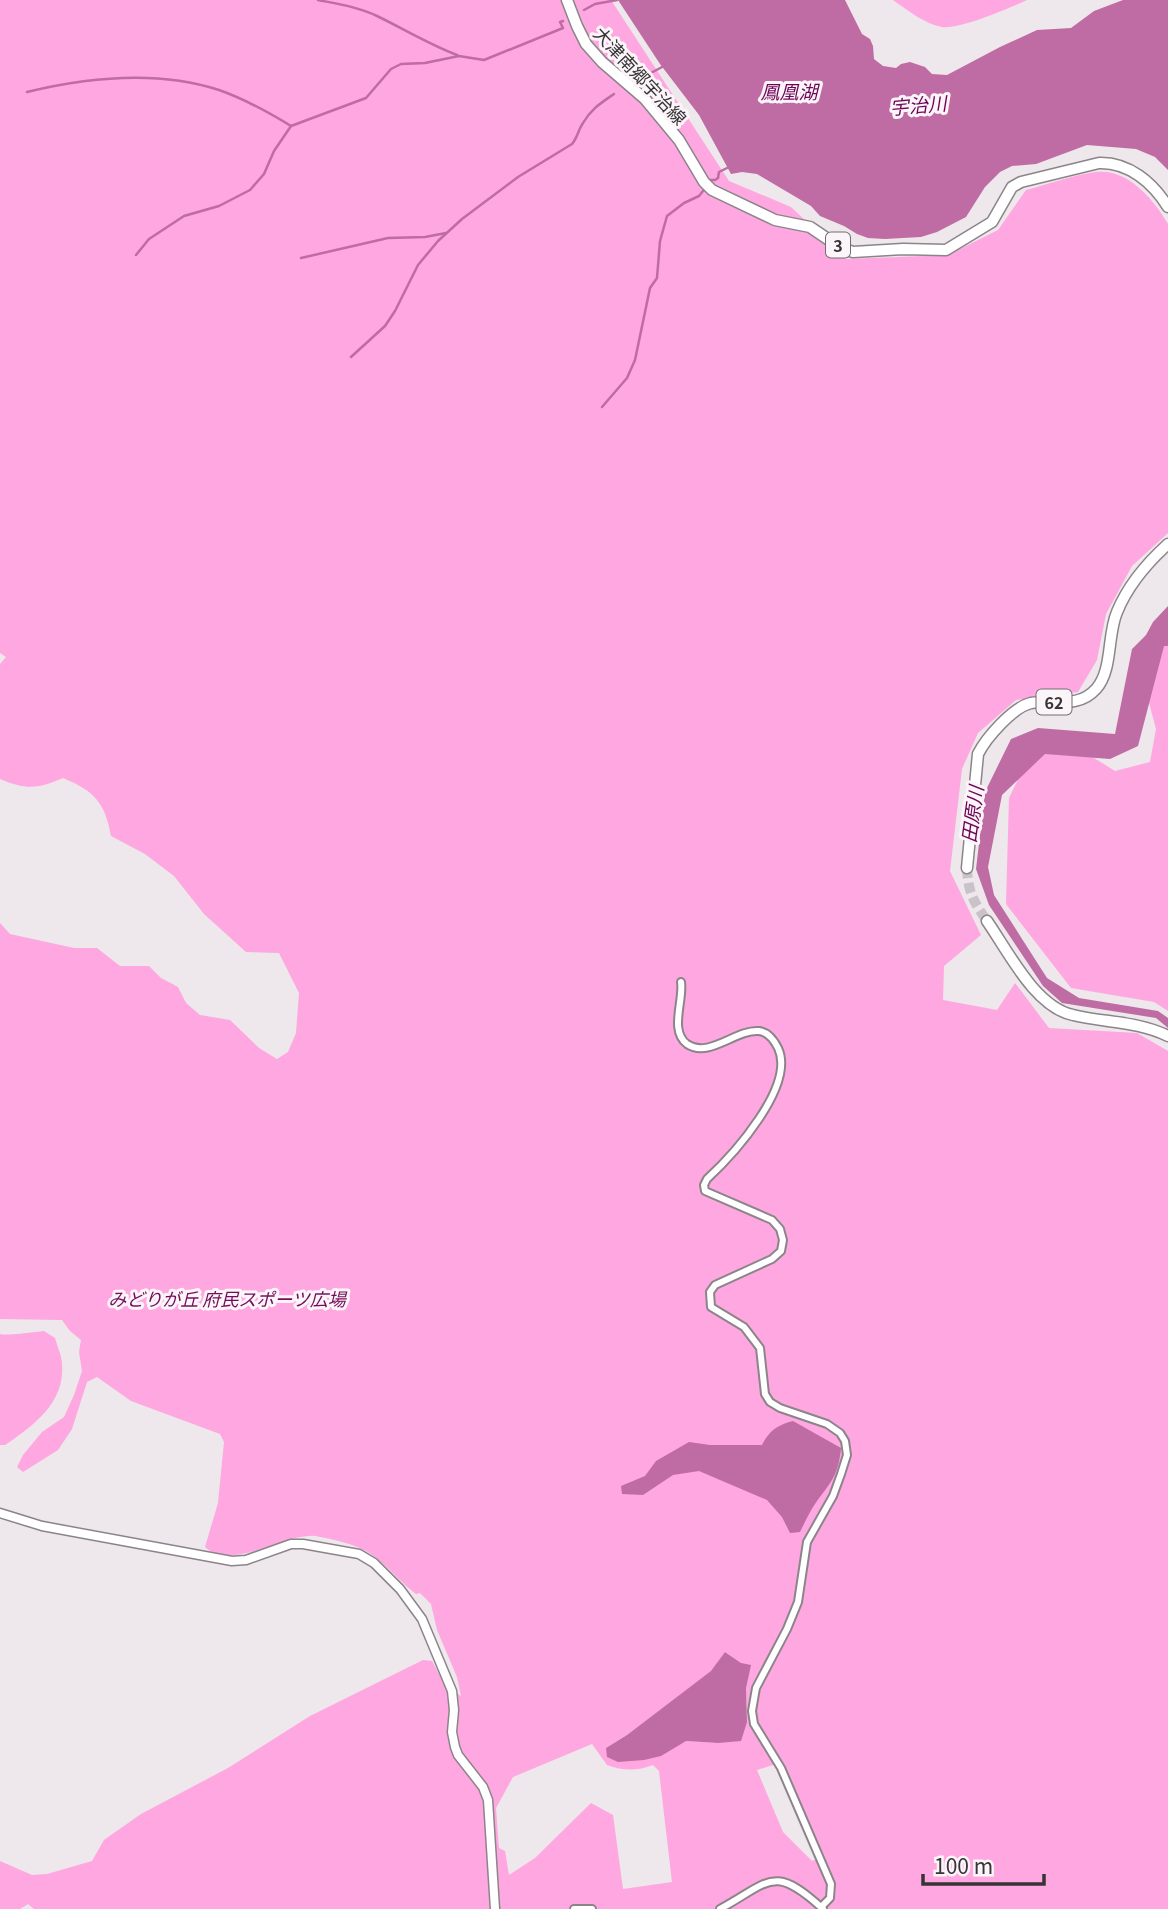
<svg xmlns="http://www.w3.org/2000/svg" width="1168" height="1909" viewBox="0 0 1168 1909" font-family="Georgia,'Noto Sans JP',serif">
	<rect width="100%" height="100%" fill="#eee7eb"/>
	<g fill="#fea7e0" fill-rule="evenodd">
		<path d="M0,0H611L729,181L791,207L846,259L948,255L998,230L1026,190C1049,184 1073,175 1096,172C1128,168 1154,200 1168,224V533L1132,566L1106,614L1097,660L1078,692L1016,700L978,733L962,769L950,871L981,935L944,966L943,1000L997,1010L1015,983L1049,1028L1137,1033L1168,1051V1909H34L28,1904L20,1909H0V1861L32,1875L47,1874L92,1861L104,1840L141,1814L228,1768L310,1716L423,1660L432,1661L445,1685L461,1696L457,1677L437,1630L431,1604L420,1593L416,1594C400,1582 387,1565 371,1554C356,1544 333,1539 315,1536C285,1533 230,1572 205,1547L218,1503L224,1442L220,1434L131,1401L97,1377L87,1382L72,1429L58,1450L23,1472L17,1467L23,1455L42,1432L64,1417L74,1395L82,1371L79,1352L81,1340L70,1331L62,1320L0,1319V923L10,934L74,948H97L120,966H149L161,978L178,987L186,1003L200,1015L230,1020L259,1048L277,1059L288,1052L296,1033L299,993L279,953L246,952L204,914L174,876L145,854L111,836C105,802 94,791 63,778C38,789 26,790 0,779V664L6,657L0,653ZM725,1652L741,1663L746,1688L747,1722L718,1743L686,1741L606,1748L627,1735L712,1671ZM592,1744L607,1765C624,1771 637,1771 653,1765L659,1771L672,1882L623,1889L613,1815L591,1803L535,1858L509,1875L505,1851L499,1848L496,1808L513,1777ZM776,1764V1765L817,1859L812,1861L783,1832L757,1770Z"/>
		<path d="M893,0H1027C1010,8 959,30 942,27C923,23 909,11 893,0Z"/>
		<path d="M1168,639V1011L1154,1002L1071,988L1006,904L1009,798L1028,759C1073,741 1076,747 1115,771L1150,762L1156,729L1142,676Z"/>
		<path d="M44,1331L55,1338C57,1346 62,1356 62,1365C65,1403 33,1426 5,1445H0V1334C9,1336 32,1332 44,1331Z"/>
	</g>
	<g fill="#be6ca3">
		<path d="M618,0H845L862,34L870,39L873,46L874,59L883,66L896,68L901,64L910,62L925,67L932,74L947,75L1000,47L1037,30L1071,28L1094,11L1123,0H1168V170L1155,157L1136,149L1087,145L1036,164L1012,166L1000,172L985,187L966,217L937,232L921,237L885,239L868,238L857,234L844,226L820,216L811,206L757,174L742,172L731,174L699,115L660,64Z"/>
		<path d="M1168,606V646H1164L1138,746L1110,759L1045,754L1002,795L988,867L994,895L1047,978L1079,998L1158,1011L1168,1018V1028L1156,1018L1062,1003L1043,986L989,905L976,869L985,792L1011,739L1038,728L1115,734L1132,649L1146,635L1153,622Z"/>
		<path d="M793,1421L841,1448C838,1479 829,1483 813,1507C808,1515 804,1524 800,1532L790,1533L782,1517L767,1500L699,1471L673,1475L643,1495L622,1494L621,1486L645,1476L656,1461L689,1442L710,1445H762C769,1431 777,1425 793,1421Z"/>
		<path d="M725,1652L741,1663L751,1665L746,1688L747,1722L741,1741L718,1743L686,1741L661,1756L644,1760L618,1762L607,1757L606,1748L627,1735L711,1671Z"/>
	</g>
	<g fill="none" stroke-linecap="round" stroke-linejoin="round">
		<g stroke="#be6ca3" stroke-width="2.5">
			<path d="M318,0C338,4 358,7 377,16C404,29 428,44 457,55"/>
			<path d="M584,10L595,4L617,0"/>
			<path d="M634,81L643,73L647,75L664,66"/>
			<path d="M27,92C89,77 157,70 219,90C245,99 268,112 291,126"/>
			<path d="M710,180H715L718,178L719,172L731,166"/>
			<path d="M136,255L149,239L184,216L219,206L250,190L264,174L274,151L291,126L366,98L391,69L401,64L425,63L459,56L484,60L563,28L560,22L563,21"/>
			<path d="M301,258L388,238L425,237L446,233"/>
			<path d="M351,357L385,326L395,311L418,265L438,241L462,219L518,177L572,144C578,137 578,130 583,123C591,109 601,103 614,94"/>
			<path d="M602,407L627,378L635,360L650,288L657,278L660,241L667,216L684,203L699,196L703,191"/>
		</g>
		<path stroke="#c9c3c7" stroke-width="10" stroke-dasharray="10 5" stroke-linecap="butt" d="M967,868C968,892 973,901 987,921"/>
		<g stroke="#8b8589" stroke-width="10">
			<g id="minor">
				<path d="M681,982C684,1000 669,1031 687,1044C709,1059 736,1029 759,1031C768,1032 774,1040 778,1048C796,1086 733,1155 707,1179L704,1185L705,1191L772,1220L780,1229L783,1240L781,1251L772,1259L715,1285L710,1292L711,1307L744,1327L760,1348L765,1394L770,1402L780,1408L827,1424L840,1433L845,1441L847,1455L841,1474L833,1496L807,1542L798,1602L787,1629L756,1688L752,1711L754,1724L781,1768L831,1884L830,1898L821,1907"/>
				<path d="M574,1909H592"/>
				<path d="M720,1909C770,1882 773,1863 823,1909"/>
			</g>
		</g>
		<g stroke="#8b8589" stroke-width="11">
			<path id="tertiary" d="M0,1513L42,1526L232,1561L246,1560L291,1544H303L359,1554L374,1563L400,1589L422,1619L452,1691L454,1710L452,1732L455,1747L458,1755L483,1787L488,1800L495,1909"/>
		</g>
		<g stroke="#8b8589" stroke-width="13">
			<g id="primary">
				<path d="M567,0L577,26L586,44L602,62L645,99L679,140L704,182L712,190L775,220L810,227L841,248L853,252L903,249L946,250L992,222L1012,187L1021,182L1099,163C1129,162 1153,183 1168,207"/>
				<path d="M967,868L978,754C986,738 1013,707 1031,703C1055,699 1078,709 1096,689C1113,670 1107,635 1117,612C1128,585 1147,563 1168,544"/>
				<path d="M987,921C1008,951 1035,1007 1073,1015C1106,1023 1137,1021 1168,1036"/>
			</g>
		</g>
		<use href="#minor" stroke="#fff" stroke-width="6"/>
		<use href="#tertiary" stroke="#fff" stroke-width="8"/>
		<use href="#primary" stroke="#fff" stroke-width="10"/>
	</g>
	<g text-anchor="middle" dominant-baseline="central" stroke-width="6" stroke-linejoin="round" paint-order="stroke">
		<g fill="#fbf4f8" stroke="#726e70" stroke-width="2">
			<rect x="826" y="232.5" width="24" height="25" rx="5"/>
			<rect x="1036.5" y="689.5" width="35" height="25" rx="5"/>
		</g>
		<g font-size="16" font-weight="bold" fill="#373436">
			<text x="838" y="245">3</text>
			<text x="1054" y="702">62</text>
		</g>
		<g font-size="18" fill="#373436" stroke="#fbf4f8">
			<text transform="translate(641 75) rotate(47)">大津南郷宇治線</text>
		</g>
		<g font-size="18" font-style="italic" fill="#730d5b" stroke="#fbf4f8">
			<text x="227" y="1298">みどりが丘 府民スポーツ広場</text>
		</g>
		<g font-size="19" font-style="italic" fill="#6f0457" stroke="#fbf4f8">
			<text x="789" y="90">鳳凰湖</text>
			<text transform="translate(918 104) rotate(-5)">宇治川</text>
			<text transform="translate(971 814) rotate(-82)">田原川</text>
		</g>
	</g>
	<path d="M923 1874v10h121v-10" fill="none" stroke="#373436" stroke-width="3.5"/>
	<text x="934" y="1874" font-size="21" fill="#373436" stroke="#fbf4f8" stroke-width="5" paint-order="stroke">100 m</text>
</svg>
